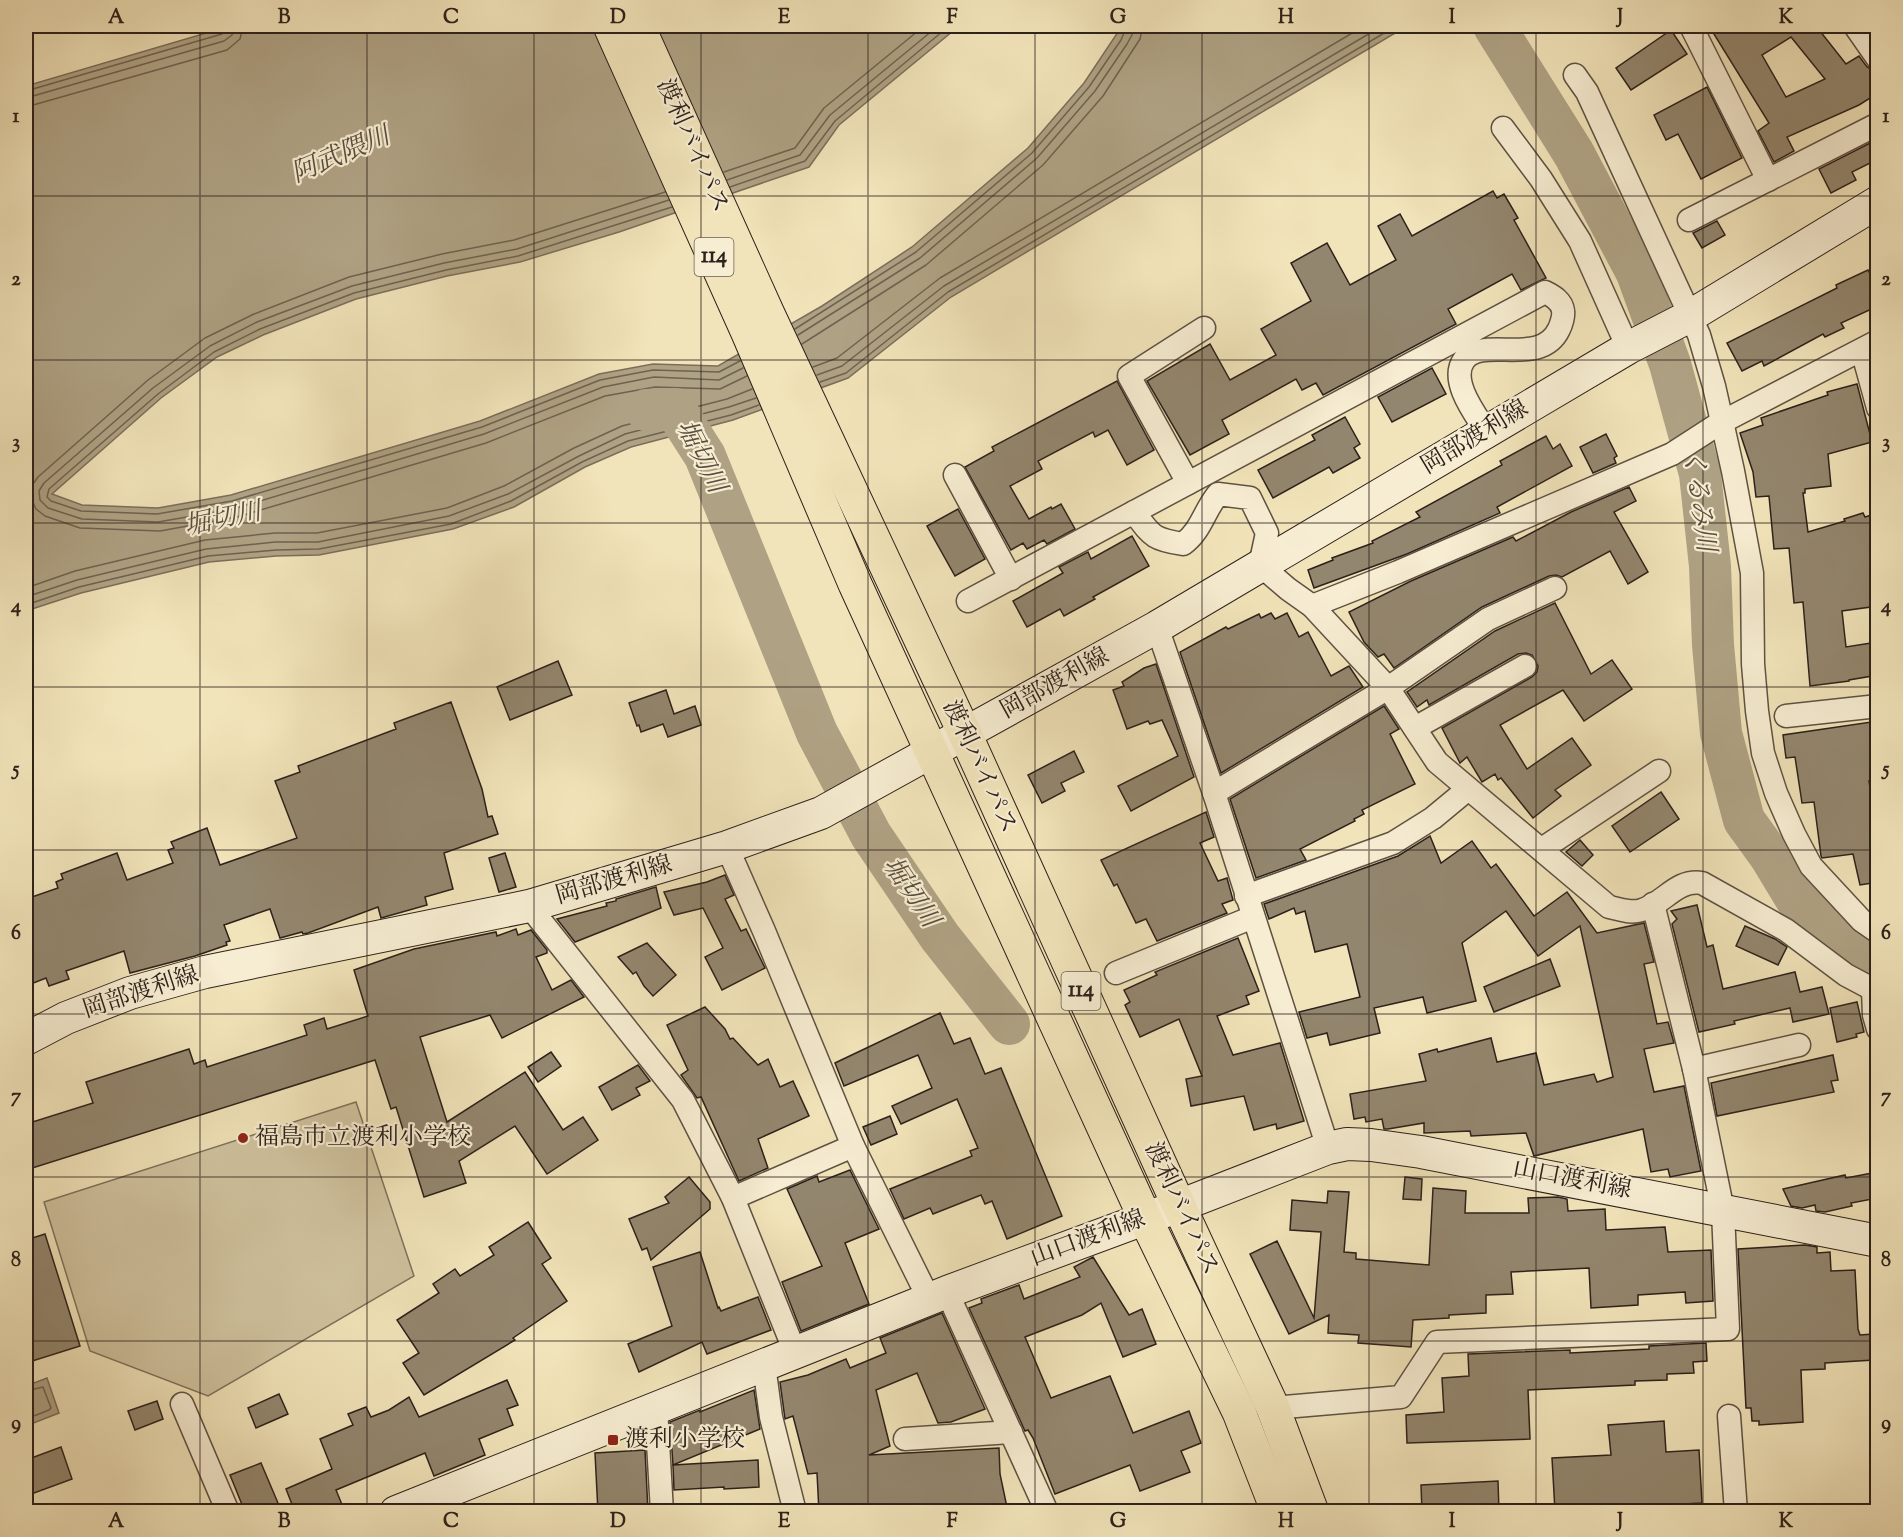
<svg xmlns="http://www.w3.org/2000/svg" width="1903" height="1537" viewBox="0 0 1903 1537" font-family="'Sorts Mill Goudy','Noto Serif JP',serif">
	<rect width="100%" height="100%" fill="#f2e4ba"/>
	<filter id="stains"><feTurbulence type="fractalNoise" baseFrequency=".00333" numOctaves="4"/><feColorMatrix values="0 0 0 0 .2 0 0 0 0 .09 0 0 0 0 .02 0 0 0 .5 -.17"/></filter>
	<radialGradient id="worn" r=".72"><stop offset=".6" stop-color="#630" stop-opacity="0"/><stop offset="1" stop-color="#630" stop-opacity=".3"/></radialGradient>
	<path fill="#d0c39f" stroke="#7e725d" stroke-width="1.5" d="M356,1102L414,1276L208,1396L90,1351L44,1202Z"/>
	<g fill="#afa284" stroke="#7b6e5a" stroke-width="1.5">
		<path d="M230,26H959L839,125L809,167L619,232L520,262L447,276L356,299L263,335L217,357L161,398L52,494L82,505L158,508L231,495L480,421L599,374L653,364L718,366L822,306L912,247L1028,148L1084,83L1122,26H1407L951,297L848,378L733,420L631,447L585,467L514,507L453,529L319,555L276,556L209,562L81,593L26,611V86Z"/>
		<path d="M47,1378L59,1413L26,1426V1386Z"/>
	</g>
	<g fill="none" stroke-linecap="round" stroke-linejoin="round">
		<g stroke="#6e6250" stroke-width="1.5">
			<path d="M26,91L222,34L226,31L227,26"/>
			<path d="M26,98L224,41L232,35L234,26"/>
			<path d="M26,107L227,50L240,39L243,26"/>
			<path d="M724,172L795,148L824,108L924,26"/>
			<path d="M727,180L800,155L830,115L938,26"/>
			<path d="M730,187L805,161L835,121L949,26"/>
			<path d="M665,192L514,240L442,254L349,277L254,314L205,338L148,380L38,477L31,487V498L36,509L45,516L80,528L160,531L237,517L486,443L605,396L655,387L720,389L747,376"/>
			<path d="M669,200L517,249L444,263L352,286L257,322L210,346L153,388L44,483L39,491L40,500L48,508L82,519L158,522L233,509L484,434L603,387L654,377L719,380L743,368"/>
			<path d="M672,207L518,256L446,270L354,293L260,329L214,352L158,394L49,489L47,497L51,501L81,511L157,514L232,501L482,427L600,380L653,370L719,372L740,361"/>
			<path d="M795,329L916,252L1032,153L1089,87L1121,40L1127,26"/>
			<path d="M798,335L920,258L1037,158L1095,91L1127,44L1133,33L1134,26"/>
			<path d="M802,344L926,265L1043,165L1103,96L1140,39L1143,26"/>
			<path d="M813,367L837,358L940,278L1364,26"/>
			<path d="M817,375L842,366L944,286L1382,26"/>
			<path d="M820,382L846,373L948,292L1396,26"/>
			<path d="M26,588L75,571L205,540L275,533H317L447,508L504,486L574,448L622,426L727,399L752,389"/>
			<path d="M26,597L77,580L206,549L275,542H318L449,516L508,494L579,456L625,434L729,407L756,398"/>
			<path d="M26,605L79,587L208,556L276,550L319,549L451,524L511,501L582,462L628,441L731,415L759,405"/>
			<path d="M26,1391L43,1387L51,1408L49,1410L26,1419"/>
		</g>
		<g stroke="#afa284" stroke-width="42">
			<path d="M1494,26L1574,154L1637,273L1670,364L1700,474L1710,566L1713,645L1721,733L1744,820L1770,856L1796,899L1853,947L1878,960"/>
			<path d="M646,410L675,409L705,456L817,733L871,835L940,937L1009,1024"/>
		</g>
	</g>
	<g fill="#93866e" stroke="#2c211b" stroke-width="1.5" fill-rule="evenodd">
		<path d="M1709,26H1816L1846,64L1859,56L1867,67L1877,72L1878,93L1859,105L1787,137L1794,151L1774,162L1758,131L1769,123ZM1791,37L1825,79L1786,97L1762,55Z"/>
		<path d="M1671,30L1687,54L1631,90L1616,68Z"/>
		<path d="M1707,87L1742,158L1701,179L1678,134L1666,140L1654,115Z"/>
		<path d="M1878,139V159L1852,172L1856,180L1831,193L1819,169Z"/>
		<path d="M1493,191L1497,198L1504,194L1518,218L1514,220L1546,278L1521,290L1512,274L1448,309L1456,324L1323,395L1316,383L1302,390L1296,379L1222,420L1229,434L1190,455L1147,381L1210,344L1230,380L1276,355L1261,329L1311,301L1291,263L1327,243L1350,285L1396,260L1378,226L1400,214L1412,236Z"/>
		<path d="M1717,221L1725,235L1702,248L1693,233Z"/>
		<path d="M1868,270L1878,289V306L1841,323L1844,328L1825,337L1823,334L1764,366L1762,361L1742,371L1727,343L1837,288L1836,285Z"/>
		<path d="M1432,368L1446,394L1392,422L1378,397Z"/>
		<path d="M1117,381L1154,450L1127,465L1108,430L1095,437L1093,432L1038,461L1042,469L1010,486L1029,519L1051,507L1052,509L1061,504L1075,529L1047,544L1044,540L1027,549L1023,543L1011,550L965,467L994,451L992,447Z"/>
		<path d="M1857,384L1872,442L1828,454L1831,486L1805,489V493H1803L1808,532L1845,521L1844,519L1863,513L1865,517L1878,513V606L1842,611L1846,647L1878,642V675L1849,680V681L1810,686L1803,602L1794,603L1789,548L1774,549L1769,496L1756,497L1753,472L1740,433L1763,425L1761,418L1828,395L1827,392Z"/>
		<path d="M1345,417L1360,444L1354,448L1360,458L1333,473L1329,467L1273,498L1258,470L1315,440L1312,435Z"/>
		<path d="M1606,434L1617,456L1614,458L1616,463L1593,473L1580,447Z"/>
		<path d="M1546,436L1553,449L1560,444L1572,466L1497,507L1500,513L1407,554L1314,588L1308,570L1333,560L1332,558L1373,543L1372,541L1420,517L1416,512L1502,465L1500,461Z"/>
		<path d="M1629,487L1636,501L1614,512L1648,572L1628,584L1610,551L1562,577L1556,575L1549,576L1482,607L1394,668L1384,654L1378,657L1364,642L1349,612L1411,581L1513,537L1516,541L1571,512Z"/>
		<path d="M958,509L985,559L955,576L927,526Z"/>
		<path d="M1132,536L1149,566L1093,597L1095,599L1064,616L1060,609L1027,627L1013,601L1063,573L1059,567L1088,552L1091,559Z"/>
		<path d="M1555,603L1591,674L1612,660L1632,689L1584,721L1563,690L1500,725L1527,769L1572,738L1591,765L1555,790L1561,796L1533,818L1501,778L1498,780L1495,774L1482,782L1467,757L1460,763L1442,728L1532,677L1537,672L1538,666L1532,655L1526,653L1518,654L1429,705L1427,700L1417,707L1407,692L1495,631Z"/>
		<path d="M1271,613L1275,619L1287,613L1299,637L1308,632L1331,676L1349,666L1363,687L1221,773L1180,652L1226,627L1228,629L1259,614L1261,618Z"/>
		<path d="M558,661L572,695L510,720L497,687Z"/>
		<path d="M1156,664L1194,777L1131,811L1118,786L1178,756L1162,720L1150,724L1148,721L1127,729L1113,690L1124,686L1122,682L1144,668Z"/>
		<path d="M666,690L674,714L695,706L701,725L668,737L663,724L641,732L639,725L637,726L629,703Z"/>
		<path d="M451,702L482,789L488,817L492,816L498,834L444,853L453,889L425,897L427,905L381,918L378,907L308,933L303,934L302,932L280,938L270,909L224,925L230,941L226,942L227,945L195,956L130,973L124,951L66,971L69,979L49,986L46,978L26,986V899L58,888L56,882L63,879L61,874L117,853L127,880L173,863L168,850L174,848L171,842L207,828L220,865L297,838L275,781L300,772L298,766L396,729L394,723Z"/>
		<path d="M1384,706L1399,729L1390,734L1415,784L1362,810L1364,814L1354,819L1355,821L1300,849L1306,860L1256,878L1230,799Z"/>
		<path d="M1878,721V780L1869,781L1876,828H1878V882L1860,885L1853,854L1822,858L1821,856L1814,802L1802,803L1795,757L1786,758L1783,735Z"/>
		<path d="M1074,751L1084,772L1061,783L1065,791L1042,803L1028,775Z"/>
		<path d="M1661,792L1679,819L1630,852L1612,826Z"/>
		<path d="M1206,812L1214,837L1200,843L1218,881L1227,878L1233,900L1222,904L1227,913L1157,941L1146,919L1136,923L1117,884L1114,886L1101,860Z"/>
		<path d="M1430,836L1441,863L1472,841L1491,868L1496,864L1534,916L1567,892L1597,933L1644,923L1654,962L1644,964L1657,1024L1668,1022L1674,1043L1644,1049L1654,1092L1684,1086L1701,1171L1670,1177L1668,1169L1651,1172L1643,1129L1534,1156L1526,1133L1471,1136L1470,1131L1424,1133V1123L1388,1129H1384L1382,1119L1366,1122L1365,1117L1354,1119L1350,1094L1426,1081L1419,1054L1437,1049L1438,1052L1491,1038L1497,1062L1536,1053L1544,1085L1594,1074L1597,1082L1613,1077L1580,926L1538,956L1506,911L1462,943L1476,1001L1427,1013L1423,997L1374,1008L1380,1033L1330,1045L1327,1033L1307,1038L1299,1012L1360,997L1347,944L1315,952L1305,911L1296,914L1294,908L1269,919L1264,904L1398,856Z"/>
		<path d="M1580,840L1593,855L1582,866L1566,852Z"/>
		<path d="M505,853L516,887L499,892L489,858Z"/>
		<path d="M725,875L734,895L725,899L741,931L746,929L765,968L722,990L705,957L723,948L703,908L674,915L664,892L707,882Z"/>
		<path d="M656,887L661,908L575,942L557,919L607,906L606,903L616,901V899Z"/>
		<path d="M1697,905L1707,947L1713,945L1723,989L1795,972L1800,992L1822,987L1829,1014L1793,1022L1790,1008L1734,1021L1735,1024L1699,1032L1672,924L1677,919L1671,911Z"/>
		<path d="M1745,926L1775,939L1787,947L1778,965L1736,946Z"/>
		<path d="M516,929L518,935L531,930L547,950V953L536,957L552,990L571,980L584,997L502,1038L490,1015L420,1037L447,1122L525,1072L563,1130L583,1117L598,1140L547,1174L515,1126L459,1161L466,1183L424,1197L396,1107L391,1109L375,1060L26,1170V1124L93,1103L86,1082L189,1049L194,1064L205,1060L207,1067L307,1035L304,1025L324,1018L327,1029L368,1016L354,970L414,949L496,932L497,936Z"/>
		<path d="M1238,938L1259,991L1246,996L1249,1004L1217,1016L1233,1055L1280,1043L1304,1121L1277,1129L1276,1124L1254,1130L1244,1096L1191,1106L1186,1079L1202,1076L1179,1019L1140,1037L1125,1005L1130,1002L1124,990L1157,975L1155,972Z"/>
		<path d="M647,943L676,975L653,996L644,986L636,972L633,974L618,957Z"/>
		<path d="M1550,959L1560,986L1494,1012L1484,987Z"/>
		<path d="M1857,1002L1864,1032L1856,1034L1857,1037L1837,1042L1830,1008Z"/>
		<path d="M705,1007L725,1029L730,1039L733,1038L758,1065L768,1059L780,1087L793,1081L809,1116L758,1139L768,1168L739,1181L701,1097L697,1098L681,1075L688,1070L667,1025Z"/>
		<path d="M940,1013L954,1044L970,1038L985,1074L1001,1068L1062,1216L1007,1239L992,1201L985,1204L981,1195L933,1214L930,1208L904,1219L890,1189L972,1156L970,1151L978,1148L957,1099L901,1124L892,1106L932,1088L918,1055L844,1086L835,1063Z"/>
		<path d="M551,1052L561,1066L538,1082L528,1067Z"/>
		<path d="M1833,1055L1838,1080L1831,1081L1834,1092L1717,1116L1711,1083Z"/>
		<path d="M638,1065L650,1081L636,1088L640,1095L612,1110L599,1087Z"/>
		<path d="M890,1116L897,1134L871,1145L863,1127Z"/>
		<path d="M850,1170L879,1229L845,1243L869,1304L801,1331L782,1282L822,1266L787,1189L817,1176L819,1182Z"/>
		<path d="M1878,1172V1198L1851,1203L1852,1206L1825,1212L1816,1211L1815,1205L1802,1208L1791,1206L1783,1189L1845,1175L1846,1178Z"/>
		<path d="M689,1177L710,1202V1209L651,1260L647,1248L642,1250L629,1219L669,1203L665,1197Z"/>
		<path d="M1405,1177L1422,1179L1421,1200L1403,1199Z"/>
		<path d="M1433,1188L1466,1191L1465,1213H1529L1528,1198L1558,1197L1567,1199L1568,1211L1605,1209L1606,1230L1665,1227L1668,1252L1711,1250L1713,1301L1686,1303L1685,1292L1638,1295V1305L1591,1308L1589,1268L1511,1272L1513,1294L1486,1295V1313L1449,1315V1318L1413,1320L1411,1347L1358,1343L1359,1335L1328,1333L1329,1315L1289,1334L1250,1254L1277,1241L1314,1318L1321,1232L1290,1230L1292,1200L1327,1203L1328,1191L1349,1192L1344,1252L1356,1253V1259L1429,1265Z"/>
		<path d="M528,1222L551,1258L542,1264L567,1301L513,1338L515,1340L424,1395L403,1363L419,1353L397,1320L439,1293L433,1284L455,1269L460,1276L494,1255L489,1247Z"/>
		<path d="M45,1234L80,1346L26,1363V1240Z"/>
		<path d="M1805,1245L1817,1247V1253L1830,1252L1831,1271L1855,1270L1858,1329L1860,1335L1873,1334L1874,1360L1825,1363V1369L1801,1370L1803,1422L1759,1425V1421H1752L1751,1408H1746L1738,1249Z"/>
		<path d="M700,1252L718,1308L719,1307L721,1311L758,1297L771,1330L707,1354L702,1342L639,1372L628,1344L672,1326L653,1267Z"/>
		<path d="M1093,1257L1129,1315L1142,1309L1156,1344L1123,1357L1101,1303L1082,1315L1025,1337L1051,1398L1110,1376L1133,1433L1189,1411L1201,1443L1181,1451L1190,1472L1140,1491L1130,1465L1055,1494L1033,1438L1028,1430L1025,1431L969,1308L982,1303L981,1299L1019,1285L1024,1299L1080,1277L1074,1267Z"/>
		<path d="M942,1313L985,1409L951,1422L938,1423L917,1373L876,1390L890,1446L869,1455L999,1448L1000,1474L1008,1512H819L817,1473L808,1474L793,1416L785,1419L780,1382L808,1375L846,1359L850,1368L886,1353L880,1338Z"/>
		<path d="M1706,1343L1707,1361L1693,1362L1694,1373L1667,1374V1380L1635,1381V1385L1528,1390L1530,1439L1407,1443L1406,1415L1444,1412L1442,1378L1469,1376L1468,1354L1570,1350V1353L1649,1349V1346Z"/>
		<path d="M507,1380L518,1405L507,1409L513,1425L479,1439L485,1455L434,1476L425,1453L336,1490L345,1512H295L286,1489L332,1469L320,1439L353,1425L348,1414L366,1407L371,1417L389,1410L409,1397L419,1417Z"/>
		<path d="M754,1390L760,1429L673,1465L670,1422L700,1410V1412Z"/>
		<path d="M279,1394L288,1414L256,1428L248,1408Z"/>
		<path d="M157,1401L163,1419L135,1430L128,1411Z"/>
		<path d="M1664,1421L1666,1452L1699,1450L1702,1503L1555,1511L1552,1458L1611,1455L1608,1425Z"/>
		<path d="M61,1447L72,1479L26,1496V1460Z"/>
		<path d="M645,1450L648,1512H598L595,1453Z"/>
		<path d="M758,1460L759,1487L724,1489V1487L674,1490L673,1465Z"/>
		<path d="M261,1463L278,1503L258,1512H245L230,1475Z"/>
		<path d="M1498,1481L1499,1512H1422L1421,1485Z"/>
	</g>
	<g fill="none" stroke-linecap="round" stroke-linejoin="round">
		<g stroke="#5e5243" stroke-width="25">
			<g id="minor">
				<path d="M1691,26L1768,180"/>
				<path d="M1855,26L1878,59"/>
				<path d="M1575,75L1587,92L1699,335L1714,386L1733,471L1752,573L1753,664L1757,711L1763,753L1776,793L1794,834L1811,866L1862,921L1878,932"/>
				<path d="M1503,128L1541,179L1580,241L1628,348"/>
				<path d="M1689,220L1878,124"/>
				<path d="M1862,350L1878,408"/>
				<path d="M955,475L1011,579"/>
				<path d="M1188,483L1129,376L1204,328"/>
				<path d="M1134,512C1152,536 1152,539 1183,544C1201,531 1204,511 1218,494L1250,498L1267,533L1260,565L1288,589L1312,606L1388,688L1437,762L1609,907C1620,909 1631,914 1642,910C1665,903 1676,879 1702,883L1786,930L1846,975L1878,992"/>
				<path d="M968,601L1545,292C1553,296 1562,301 1563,311C1564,316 1561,325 1559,329C1541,368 1482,335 1464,360C1449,381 1476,415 1486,431"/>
				<path d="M1312,606L1398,572L1672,454L1720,423L1878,341"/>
				<path d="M1157,627L1214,793L1328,1148"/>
				<path d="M1786,716L1878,706"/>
				<path d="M1415,728L1525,666"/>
				<path d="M1214,793L1388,688L1488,619L1555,588"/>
				<path d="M727,847L764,931L853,1146L929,1299"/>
				<path d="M1542,849L1659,771"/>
				<path d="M1246,896L1393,843L1433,818L1468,789"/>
				<path d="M529,906L683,1100L733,1198L795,1352"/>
				<path d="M1116,973L1253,917"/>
				<path d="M1873,990L1874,1015L1878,1029"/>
				<path d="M1694,1069L1799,1045"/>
				<path d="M733,1198L853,1146"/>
				<path d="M947,1292L1047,1512"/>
				<path d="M764,1365L771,1417L795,1512"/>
				<path d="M182,1404L228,1512"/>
				<path d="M656,1408L662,1512"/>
				<path d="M1273,1408L1401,1397L1437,1342L1728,1329L1723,1211L1694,1069L1653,904"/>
				<path d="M1729,1416L1736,1512"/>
				<path d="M905,1439L1011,1432"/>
			</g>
		</g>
		<g stroke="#2c211b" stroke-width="34">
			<g id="secondary">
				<path d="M26,1039L66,1018L130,993L205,972L529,906L727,847L821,813L1157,627L1628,348L1690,316L1878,202"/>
				<path d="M396,1512L947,1292L1179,1206L1328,1148L1347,1144L1371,1145L1421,1152L1878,1241"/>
			</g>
		</g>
		<g stroke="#2c211b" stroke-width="35">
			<g id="trunk">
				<path d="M610,26L748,333L855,584L1145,1218L1239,1412L1278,1512"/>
				<path d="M638,26L768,314L965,734L1179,1206L1273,1408L1312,1512"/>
			</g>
		</g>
		<use href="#minor" stroke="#f7edd2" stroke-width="22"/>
		<use href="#secondary" stroke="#f7edd2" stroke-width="32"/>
		<use href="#trunk" stroke="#f2e4ba" stroke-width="33"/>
	</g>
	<path fill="none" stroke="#2c211b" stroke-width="1.5" stroke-opacity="0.55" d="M200,26V1512M367,26V1512M534,26V1512M701,26V1512M868,26V1512M1035,26V1512M1202,26V1512M1369,26V1512M1536,26V1512M1703,26V1512M26,196H1878M26,360H1878M26,523H1878M26,687H1878M26,850H1878M26,1014H1878M26,1177H1878M26,1341H1878"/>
	<g fill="#8f2418" stroke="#f7edd2" stroke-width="2">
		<circle cx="243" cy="1138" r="6"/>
		<rect x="607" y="1434" width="12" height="12" rx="3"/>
	</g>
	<g text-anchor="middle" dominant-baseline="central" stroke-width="4.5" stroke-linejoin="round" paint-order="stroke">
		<g fill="#f7edd2" stroke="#695e52" stroke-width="1.5">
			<rect x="694.5" y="238" width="39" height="38" rx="4.5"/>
			<rect x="1061.5" y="972" width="39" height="38" rx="4.5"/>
		</g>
		<g font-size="22" font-weight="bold" fill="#2c211b">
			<text x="714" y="257">114</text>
			<text x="1081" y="991">114</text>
		</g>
		<g font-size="24" fill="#2c211b" stroke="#f7edd2">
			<text transform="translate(692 146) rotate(66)">渡利バイパス</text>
			<text transform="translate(1475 438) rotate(-31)">岡部渡利線</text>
			<text transform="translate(1055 684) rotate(-29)">岡部渡利線</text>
			<text transform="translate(979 767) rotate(65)">渡利バイパス</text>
			<text transform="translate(614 881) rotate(-16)">岡部渡利線</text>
			<text transform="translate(141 993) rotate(-18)">岡部渡利線</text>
			<text transform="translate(1572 1180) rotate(11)">山口渡利線</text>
			<text transform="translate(1181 1209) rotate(65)">渡利バイパス</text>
			<text transform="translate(1088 1239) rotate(-20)">山口渡利線</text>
		</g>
		<g font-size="24" fill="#2c211b" stroke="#f7edd2" text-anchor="start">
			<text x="255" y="1138">福島市立渡利小学校</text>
			<text x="625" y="1440">渡利小学校</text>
		</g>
		<g font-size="26" font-style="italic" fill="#5a4e40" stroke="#f7edd2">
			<text transform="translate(341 156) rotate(-23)">阿武隈川</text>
			<text transform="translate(700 457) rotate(63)">堀切川</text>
			<text transform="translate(1698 500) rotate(82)">くるみ川</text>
			<text transform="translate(223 520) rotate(-12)">堀切川</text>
			<text transform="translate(910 893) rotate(56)">堀切川</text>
		</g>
	</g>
	<rect width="1903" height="1537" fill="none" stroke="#f2e4ba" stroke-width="66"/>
	<rect x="33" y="33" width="1837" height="1471" fill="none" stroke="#2c211b" stroke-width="2"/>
	<g font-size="20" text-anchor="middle" font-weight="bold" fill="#2c211b">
		<text x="116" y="23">A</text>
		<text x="284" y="23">B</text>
		<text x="451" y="23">C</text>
		<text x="618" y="23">D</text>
		<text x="784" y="23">E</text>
		<text x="952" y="23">F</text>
		<text x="1118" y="23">G</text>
		<text x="1286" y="23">H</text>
		<text x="1452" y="23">I</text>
		<text x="1620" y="23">J</text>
		<text x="1786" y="23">K</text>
		<text x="16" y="122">1</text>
		<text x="1886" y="122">1</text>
		<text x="16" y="285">2</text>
		<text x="1886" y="285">2</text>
		<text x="16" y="448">3</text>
		<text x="1886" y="448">3</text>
		<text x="16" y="612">4</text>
		<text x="1886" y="612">4</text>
		<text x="16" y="775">5</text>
		<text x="1886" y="775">5</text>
		<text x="16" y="939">6</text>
		<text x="1886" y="939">6</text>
		<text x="16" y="1102">7</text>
		<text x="1886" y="1102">7</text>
		<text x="16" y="1266">8</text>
		<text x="1886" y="1266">8</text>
		<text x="16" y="1429">9</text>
		<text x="1886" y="1429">9</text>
		<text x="116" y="1527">A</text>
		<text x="284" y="1527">B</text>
		<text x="451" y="1527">C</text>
		<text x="618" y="1527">D</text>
		<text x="784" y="1527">E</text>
		<text x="952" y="1527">F</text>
		<text x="1118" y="1527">G</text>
		<text x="1286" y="1527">H</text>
		<text x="1452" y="1527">I</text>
		<text x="1620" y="1527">J</text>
		<text x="1786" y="1527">K</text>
	</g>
	<rect width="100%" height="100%" filter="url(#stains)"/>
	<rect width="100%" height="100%" fill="url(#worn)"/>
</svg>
